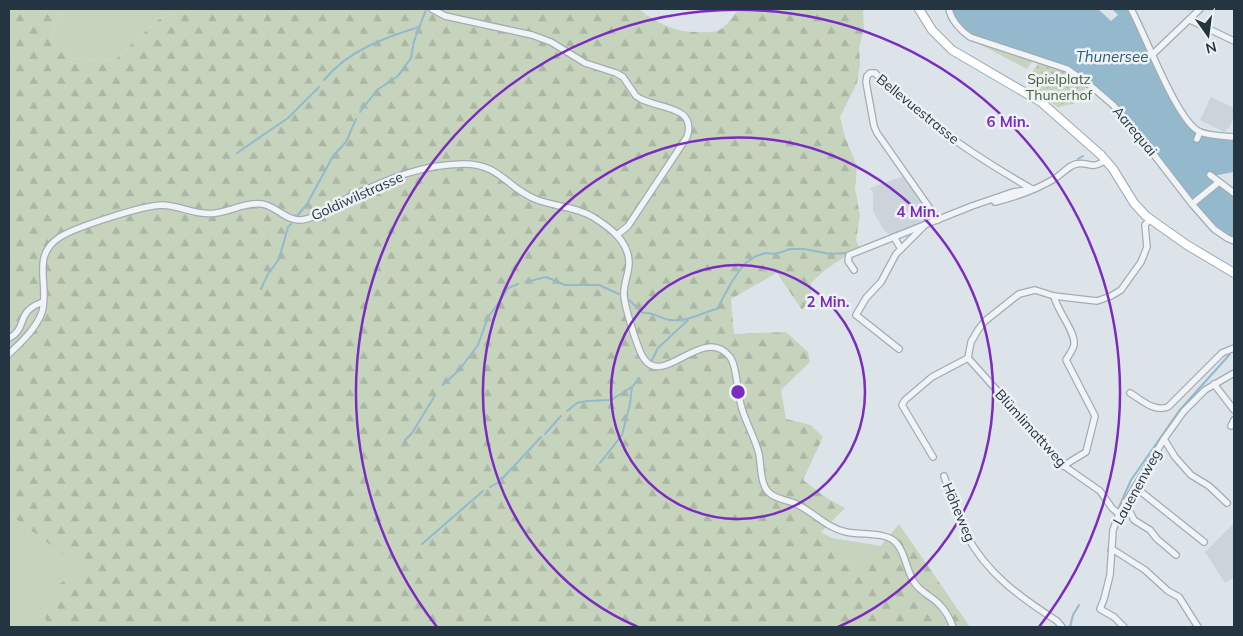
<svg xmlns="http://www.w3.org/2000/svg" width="1243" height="636" viewBox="0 0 1243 636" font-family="Mulish,sans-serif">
	<defs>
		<pattern id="forest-firs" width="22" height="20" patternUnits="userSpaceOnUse" patternTransform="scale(1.25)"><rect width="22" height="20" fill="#c7d4bd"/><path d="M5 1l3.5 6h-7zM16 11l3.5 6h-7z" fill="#abb7a4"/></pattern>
		<pattern id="park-dots" width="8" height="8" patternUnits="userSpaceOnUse" patternTransform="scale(1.25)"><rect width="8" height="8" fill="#c7d4bd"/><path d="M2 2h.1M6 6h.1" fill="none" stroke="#abb7a4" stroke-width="1.8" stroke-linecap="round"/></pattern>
	</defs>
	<rect width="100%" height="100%" fill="#dde4e9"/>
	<g fill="#cbd3db">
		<path d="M1211,97L1234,108V117L1229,128L1224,132L1200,120Z"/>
		<path d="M904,176L933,219L891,236L883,229L873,211V193L870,188Z"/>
		<path d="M1234,523V580L1233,578L1225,583L1205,552Z"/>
	</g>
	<g fill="#c7d4bd">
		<path d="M63,9H180L158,20L125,50L121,55L112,61L71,58L58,50L50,39Z"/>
		<path d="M982,43L1032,60V62L1027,69L981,45Z"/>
		<path d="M9,514L84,569L44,615L49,627H9Z"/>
		<path d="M821,532L832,538L881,546L861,569L836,561Z"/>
	</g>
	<path fill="url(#forest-firs)" d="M9,9H63L50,39L58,50L71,58L112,61L121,55L125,50L158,20L180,9H639C658,25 680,34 705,32C708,32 713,32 717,31C726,28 733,16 739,9H863L864,28L859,48L860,64L857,83L840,117L845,137L857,166L855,188L860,216L856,240L859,247L825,270L811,283V297L802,310L777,273L731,299L734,334L786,332L808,352L810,362L781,390L786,419L811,425L823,437L803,480L827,498L845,508L821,532L836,561L861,569L899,524L970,627H49L44,615L59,584L83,569L9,514Z"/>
	<path fill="url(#park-dots)" d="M1039,62L1066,71L1087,86L1073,104L1058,107L1041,95L1029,77Z"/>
	<path fill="#94b9cd" d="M951,9H1098L1111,21L1118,15L1112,9H1128L1168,95C1185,128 1197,138 1234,141V172L1213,176L1211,179L1234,196V238L1213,224L1110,98L1083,78L967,34L951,12Z"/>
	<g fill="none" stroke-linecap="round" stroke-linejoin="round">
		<g stroke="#94b9cd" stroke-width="2">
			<path d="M324,80C348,51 383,38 419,27"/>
			<path d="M360,112L377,90L398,76L411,58L414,41L426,10"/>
			<path d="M237,153L288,118L319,87"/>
			<path d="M1078,159L1083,156"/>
			<path d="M297,216L307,204L333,156L346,142L356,119"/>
			<path d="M526,282L546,277L565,285H599L619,294"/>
			<path d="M261,289L268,274L279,259L288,227L291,224"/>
			<path d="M629,300L643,313C652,311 661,319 670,320C688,322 700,313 717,309L731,283L744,264L756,256L766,253L776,254L790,249H804L830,254L847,253"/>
			<path d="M652,360L658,348L688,320"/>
			<path d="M443,385L460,369L478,345L488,317L498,304L508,288L518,284"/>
			<path d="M567,411L577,403L587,401L611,400L632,387L639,378"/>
			<path d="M545,434L561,416"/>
			<path d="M405,440L412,433L434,397"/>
			<path d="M600,463L622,435L630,404L632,387"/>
			<path d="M490,487L499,482L541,437"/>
			<path d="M1119,507L1131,480L1179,411L1230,354"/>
			<path d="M422,544L483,491"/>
			<path d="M1108,551L1110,541"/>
			<path d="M1070,627L1073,615L1079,605"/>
		</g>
		<g stroke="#a2acb3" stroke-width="8">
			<g id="minor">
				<path d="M432,9L445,16L532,35L551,42L585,63L616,73L623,77L636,96L641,99C660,109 697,106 687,137L628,226L617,235"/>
				<path d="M949,9C951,20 961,31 970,37L1067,69L1091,86L1113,105L1131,125L1192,204L1214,229L1227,238L1234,241"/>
				<path d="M1131,9C1145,34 1177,122 1200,132C1210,136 1223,136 1234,137"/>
				<path d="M1190,20L1234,41"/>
				<path d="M1153,54L1200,9"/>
				<path d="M1197,139L1200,132"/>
				<path d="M1210,175L1234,193"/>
				<path d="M995,202C1015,197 1036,190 1054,179C1061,175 1068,166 1076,164C1090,161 1089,171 1106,160"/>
				<path d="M1192,204L1219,182"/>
				<path d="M938,220L877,133L874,126L866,82L867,76L870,73H875C920,120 976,157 1032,189"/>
				<path d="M894,237L901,249"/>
				<path d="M854,270L848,261L849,255L972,206L1013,192L1032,189"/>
				<path d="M1054,296C1057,311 1076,332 1074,345C1073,350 1069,355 1066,360L1095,416L1086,452L1063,466"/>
				<path d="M9,338C29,328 14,312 43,302"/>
				<path d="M899,349L856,315L866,298L881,282L896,254L925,225"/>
				<path d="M9,354C21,342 36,329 42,312C50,284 30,256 60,237C76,227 144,205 163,205C181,206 197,216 216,213C231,211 247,202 262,204C276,206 285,220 299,220C313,220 335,205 348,198C385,180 422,164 464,164C500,164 506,187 535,199C554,207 575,206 593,217C609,227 629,241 629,263C629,274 623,284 624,296C625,307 638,352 645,360C665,386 704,324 730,357C734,362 735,370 736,376C738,387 739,399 742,409C747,425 755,438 759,454C761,464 760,478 765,487C770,498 783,499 794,503C813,511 826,528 846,532C860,535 881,532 893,540C905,549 906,570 914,582C920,592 931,596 939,604C946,611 950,619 953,627"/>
				<path d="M968,358L1003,397L1057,461L1100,491L1112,508L1119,514"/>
				<path d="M1214,384L1234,410"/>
				<path d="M1130,393C1142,400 1153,412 1168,407L1222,353L1234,348"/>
				<path d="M1231,426L1234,420"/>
				<path d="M1164,439L1175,457L1191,475L1209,486L1227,503"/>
				<path d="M933,457L902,405L905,400L932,377L968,358L971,342L978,330L985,321L1019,294L1035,290L1054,296L1097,301L1111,296L1121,290L1141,262L1147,247L1145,225L1150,219"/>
				<path d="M944,476C951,495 956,516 966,534C987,574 1020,597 1057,621L1062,627"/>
				<path d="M1135,487L1204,542"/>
				<path d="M1125,502L1134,520L1150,530L1157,539L1176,555"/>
				<path d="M1112,549L1145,570L1168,591L1179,597L1198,627"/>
				<path d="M1124,627L1114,617L1100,609L1104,599L1110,575L1113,530L1119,514L1164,439L1184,411L1205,390L1234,373"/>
			</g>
		</g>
		<g stroke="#9baab6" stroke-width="10">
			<path id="major" d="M919,9L932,30L952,50L1041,102L1101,155L1113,169L1134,203L1146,216L1187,245L1234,273"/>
		</g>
		<use href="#minor" stroke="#f0f4f7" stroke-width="5.5"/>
		<use href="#major" stroke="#fff" stroke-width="8"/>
	</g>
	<g fill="none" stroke="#7b2cbf" stroke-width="2.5">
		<circle cx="738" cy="392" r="127"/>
		<path d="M638 627A255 255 0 1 1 838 627"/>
		<path d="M437 627A382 382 0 1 1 1039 627"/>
	</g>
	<g text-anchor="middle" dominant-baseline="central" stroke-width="5" stroke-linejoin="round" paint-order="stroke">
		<g font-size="14" fill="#415f31" stroke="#edf2f6">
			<text x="1059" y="79">Spielplatz<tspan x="1059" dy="16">Thunerhof</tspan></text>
		</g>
		<g font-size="14" fill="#253441" stroke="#edf2f6">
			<text transform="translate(918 109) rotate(39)">Bellevuestrasse</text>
			<text transform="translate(1135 131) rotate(50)">Aarequai</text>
			<text transform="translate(357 196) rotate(-24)">Goldiwilstrasse</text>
			<text transform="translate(1031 428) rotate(48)">Blümlimattweg</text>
			<text transform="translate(1137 487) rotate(-61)">Lauenenweg</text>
			<text transform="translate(959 512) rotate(67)">Höheweg</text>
		</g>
		<g font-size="15" font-style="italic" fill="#2b5b7a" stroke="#edf2f6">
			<text x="1112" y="56">Thunersee</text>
		</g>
	</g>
	<circle cx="738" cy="392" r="8" fill="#7b2cbf" stroke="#edf2f6" stroke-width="2.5"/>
	<g font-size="15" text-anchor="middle" font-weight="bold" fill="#7b2cbf" stroke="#edf2f6" stroke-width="5" stroke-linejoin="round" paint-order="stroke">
		<text x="1008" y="127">6 Min.</text>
		<text x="918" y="217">4 Min.</text>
		<text x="828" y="307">2 Min.</text>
	</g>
	<rect width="1243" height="636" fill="none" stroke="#253441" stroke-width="20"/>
	<g transform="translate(1208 35) rotate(166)" stroke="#edf2f6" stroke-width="4" paint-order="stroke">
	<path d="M0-4L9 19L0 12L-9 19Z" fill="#253441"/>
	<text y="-8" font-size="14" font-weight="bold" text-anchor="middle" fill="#253441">N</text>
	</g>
</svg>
